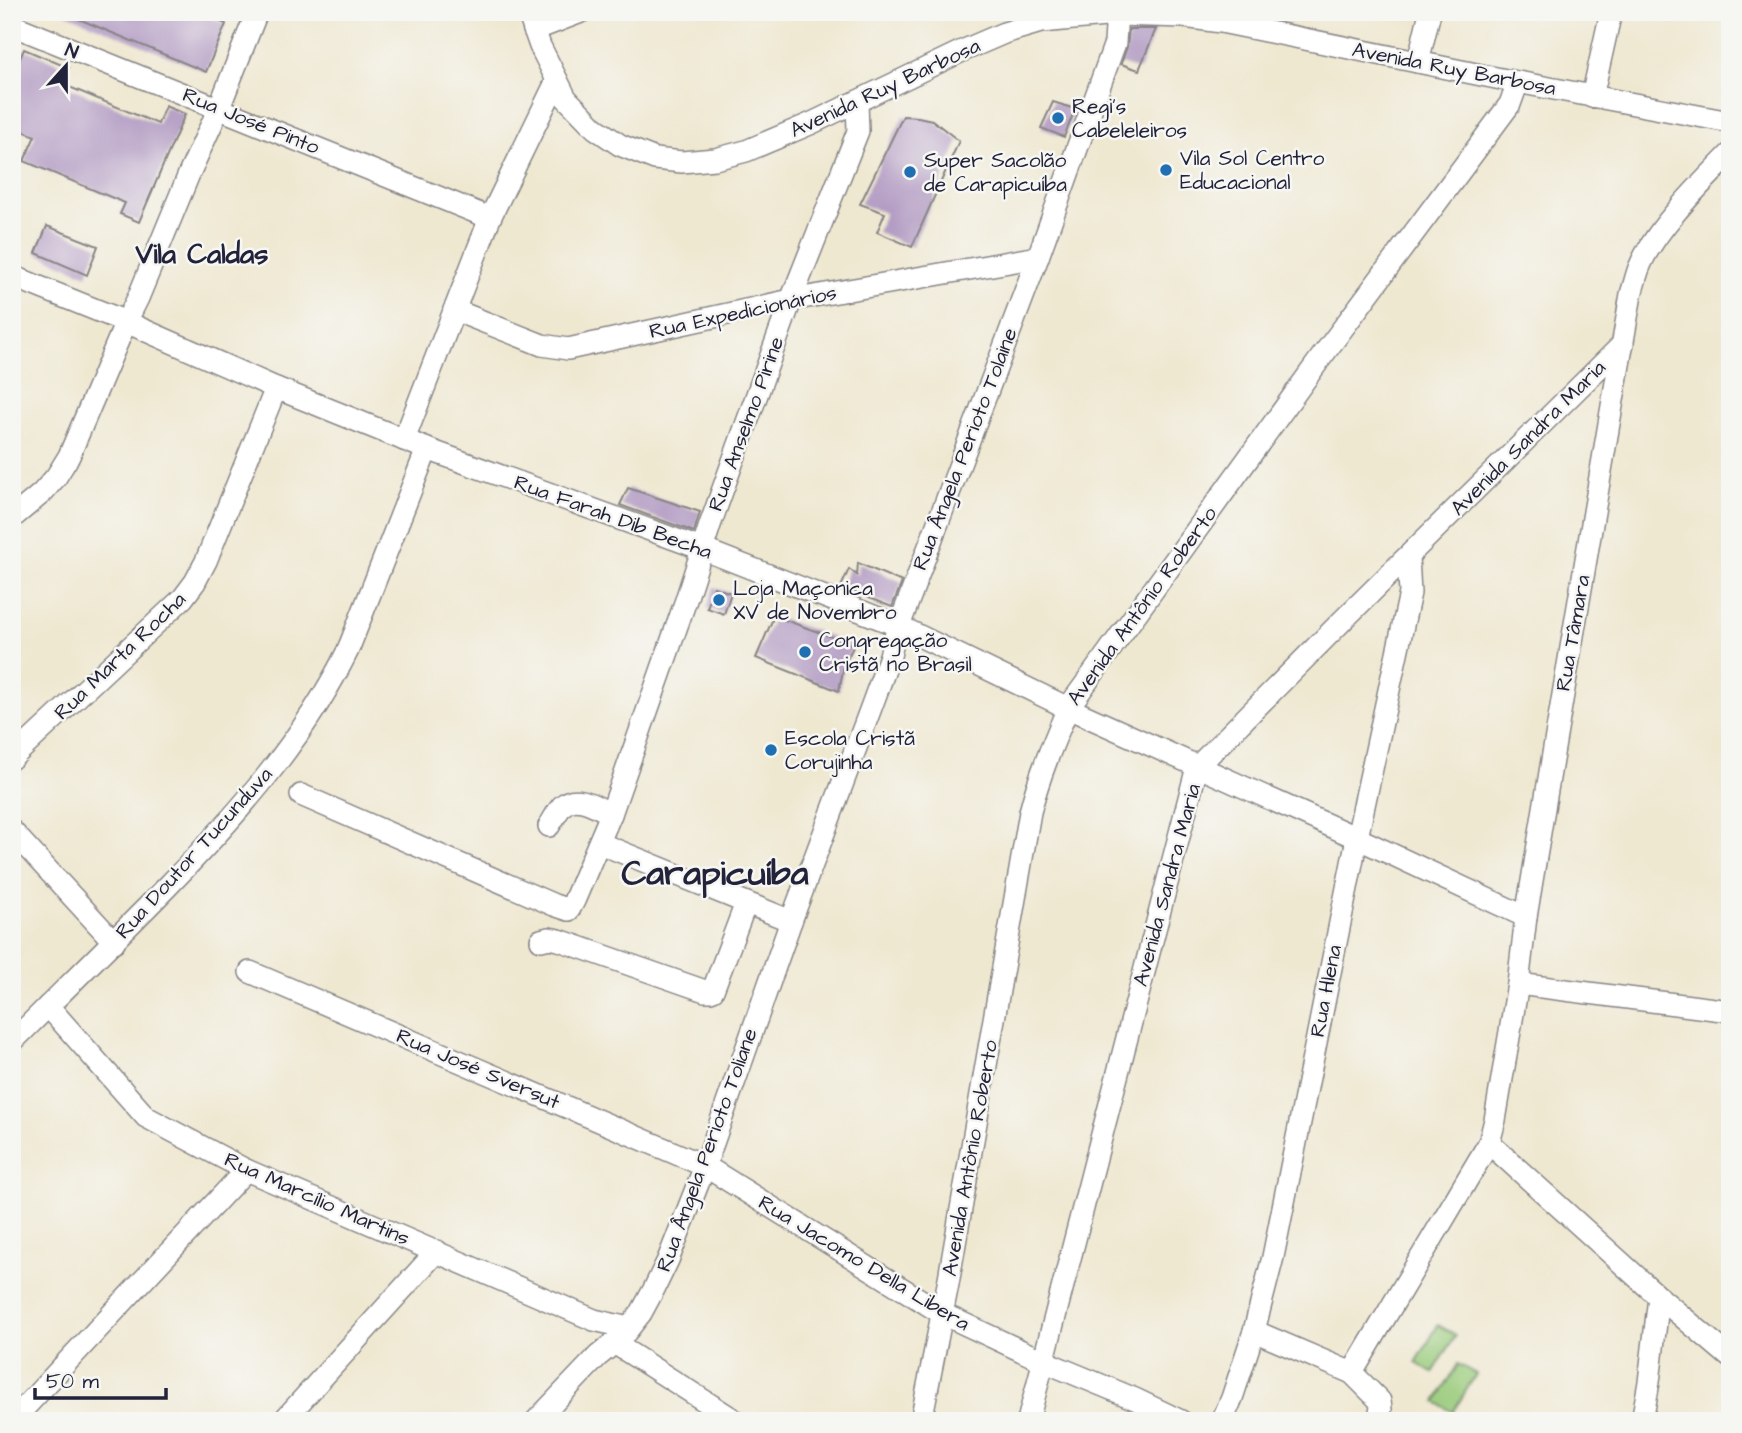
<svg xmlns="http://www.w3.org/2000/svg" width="1742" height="1433" viewBox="0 0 1742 1433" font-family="'Architects Daughter',sans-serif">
	<rect width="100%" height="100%" fill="#f6f6f2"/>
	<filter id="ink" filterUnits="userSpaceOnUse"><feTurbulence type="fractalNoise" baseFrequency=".0143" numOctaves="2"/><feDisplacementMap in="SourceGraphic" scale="14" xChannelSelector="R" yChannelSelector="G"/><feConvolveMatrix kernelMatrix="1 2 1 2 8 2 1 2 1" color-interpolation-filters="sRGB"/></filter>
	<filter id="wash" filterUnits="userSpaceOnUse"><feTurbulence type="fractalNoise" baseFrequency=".00686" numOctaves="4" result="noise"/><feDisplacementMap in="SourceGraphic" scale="28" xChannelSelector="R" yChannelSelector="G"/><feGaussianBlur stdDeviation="1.57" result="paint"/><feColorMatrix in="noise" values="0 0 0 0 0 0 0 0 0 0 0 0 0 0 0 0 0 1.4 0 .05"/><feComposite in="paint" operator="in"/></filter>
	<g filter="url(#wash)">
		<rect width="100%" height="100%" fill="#efe8d1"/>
		<g fill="#9acb7b" stroke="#5e765b" stroke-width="2">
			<path d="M1438,1325L1456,1335L1433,1373L1416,1363Z"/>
			<path d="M1458,1364L1476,1374L1453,1412L1436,1402Z"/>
		</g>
		<g id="blocks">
			<g fill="#b49dc4">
				<path d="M62,12H197L226,24L206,72Z"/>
				<path d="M1129,29H1156L1139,70L1121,64L1127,47Z"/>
				<path d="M24,49L69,68L62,84L158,124L165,106L185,114L139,222L120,214L125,203L24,161L35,136L12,126V77Z"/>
				<path d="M1053,102L1075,109L1064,137L1041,128Z"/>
				<path d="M903,116L918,117L932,120L959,141L912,247L877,232L885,213L860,204Z"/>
				<path d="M47,226L98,246L87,275L36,253Z"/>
				<path d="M628,488L700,512L694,532L620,505Z"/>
				<path d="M858,563L902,582L892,607L841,587L849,569L857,575Z"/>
				<path d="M714,587L731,593L724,614L707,608Z"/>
				<path d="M774,616L854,645L844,665L839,691L756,658Z"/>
			</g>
		</g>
	</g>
	<g filter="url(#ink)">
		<use href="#blocks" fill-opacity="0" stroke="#888586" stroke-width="2"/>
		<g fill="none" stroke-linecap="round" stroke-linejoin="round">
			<g stroke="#888586" stroke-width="24">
				<g id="minor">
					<path d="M528,12L540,46L566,98L595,128L620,145L655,159L682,162L715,159L746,151L812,123L960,52L1004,33L1041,22L1117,15L1184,17L1221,22L1496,78L1730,122"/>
					<path d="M12,25L490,218"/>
					<path d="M534,30L581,12"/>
					<path d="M1418,62L1430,12"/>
					<path d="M1592,97L1611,12"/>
					<path d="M12,276L126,322L276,388L427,449L702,549L899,626L1068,708L1357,838L1526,917"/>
					<path d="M454,310L542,345L568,349L791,300L1038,257"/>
					<path d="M404,440L490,218L557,80"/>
					<path d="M12,518L42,493L56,477L69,456L126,322L138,298L189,174L219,108L257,12"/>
					<path d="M12,758L183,598L195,582L206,561L276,388"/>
					<path d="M301,795L554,905L569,910L574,901L611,814L686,600L710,525L791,300L858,131L857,102"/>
					<path d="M549,826C553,820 557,812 562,806C576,792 597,807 611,814"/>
					<path d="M12,831L114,942"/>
					<path d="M599,843L791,921"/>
					<path d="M541,940L549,938L559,940L705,991H710L713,990L746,903"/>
					<path d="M250,972L705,1166L943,1314L1043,1361L1135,1399L1181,1421"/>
					<path d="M1518,984L1730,1011"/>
					<path d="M48,1006L146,1117L246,1170L594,1320L629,1328"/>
					<path d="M12,1042C64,990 116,939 167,887C236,816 304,740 348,650L427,449"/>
					<path d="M1489,1143L1659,1297L1730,1357"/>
					<path d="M1254,1331L1352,1373L1380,1401L1381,1409L1377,1421"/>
					<path d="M614,1343L736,1421"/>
					<path d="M1352,1373L1489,1143L1495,1120L1518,984L1526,917L1556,736L1631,294C1634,285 1636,276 1639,268C1654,230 1701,184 1730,154"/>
					<path d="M12,1421L246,1170"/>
					<path d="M283,1421L437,1251"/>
					<path d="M536,1421L598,1356L622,1337L641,1313L654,1289L668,1260L705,1166L791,921L872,705L890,656L893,642L1038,257L1115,43L1117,12"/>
					<path d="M921,1421L948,1284L1030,812C1039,776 1053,743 1068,708L1320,359L1510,104L1518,82"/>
					<path d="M1028,1421L1197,767L1341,622L1623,344"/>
					<path d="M1222,1421L1232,1398L1254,1331L1273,1257L1357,838L1410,593L1408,557"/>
					<path d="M1642,1421L1649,1382L1659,1297"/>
				</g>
			</g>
			<use href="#minor" stroke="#fff" stroke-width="21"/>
		</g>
	</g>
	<g fill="#1f6fb2" stroke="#f6f6f2" stroke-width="2.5">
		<circle cx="1058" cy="118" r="7"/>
		<circle cx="1166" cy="170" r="7"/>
		<circle cx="910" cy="172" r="7"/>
		<circle cx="719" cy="600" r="7"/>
		<circle cx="805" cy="652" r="7"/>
		<circle cx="771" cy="750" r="7"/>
	</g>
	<g text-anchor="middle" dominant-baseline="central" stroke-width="5" stroke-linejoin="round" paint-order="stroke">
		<g font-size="21" fill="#22223b" stroke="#f6f6f2">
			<text transform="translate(1454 69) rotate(11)">Avenida Ruy Barbosa</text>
			<text transform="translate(885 88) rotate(-25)">Avenida Ruy Barbosa</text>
			<text transform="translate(251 121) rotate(22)">Rua José Pinto</text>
			<text transform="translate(743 312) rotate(-12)">Rua Expedicionários</text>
			<text transform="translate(746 424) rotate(-70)">Rua Anselmo Pirine</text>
			<text transform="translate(1528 438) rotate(-45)">Avenida Sandra Maria</text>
			<text transform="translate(965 449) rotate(-69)">Rua Ângela Perioto Tolaine</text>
			<text transform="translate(613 517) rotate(20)">Rua Farah Dib Becha</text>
			<text transform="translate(1142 606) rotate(-54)">Avenida Antônio Roberto</text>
			<text transform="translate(1573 633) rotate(-80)">Rua Tâmara</text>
			<text transform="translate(120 656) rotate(-44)">Rua Marta Rocha</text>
			<text transform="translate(194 853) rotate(-48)">Rua Doutor Tucunduva</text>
			<text transform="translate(1167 885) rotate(-75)">Avenida Sandra Maria</text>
			<text transform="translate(1326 991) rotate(-79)">Rua Hlena</text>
			<text transform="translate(478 1069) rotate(23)">Rua José Sversut</text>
			<text transform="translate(707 1150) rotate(-70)">Rua Ângela Perioto Toliane</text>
			<text transform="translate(970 1158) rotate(-80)">Avenida Antônio Roberto</text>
			<text transform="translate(317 1199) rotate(24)">Rua Marcílio Martins</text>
			<text transform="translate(864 1263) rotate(31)">Rua Jacomo Della Libera</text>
		</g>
		<g font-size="21" fill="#22223b" stroke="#f6f6f2" text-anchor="start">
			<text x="1072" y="106">Regi's<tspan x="1072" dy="24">Cabeleleiros</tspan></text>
			<text x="1180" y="158">Vila Sol Centro<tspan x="1180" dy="24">Educacional</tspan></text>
			<text x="924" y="160">Super Sacolão<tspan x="924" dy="24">de Carapicuíba</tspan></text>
			<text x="733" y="588">Loja Maçonica<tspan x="733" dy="24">XV de Novembro</tspan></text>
			<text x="819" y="640">Congregação<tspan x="819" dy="24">Cristã no Brasil</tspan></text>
			<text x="785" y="738">Escola Cristã<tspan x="785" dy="24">Corujinha</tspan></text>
		</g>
		<g font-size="28" font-weight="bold" fill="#22223b" stroke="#f6f6f2">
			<text x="202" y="254">Vila Caldas</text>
		</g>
		<g font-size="35" font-weight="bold" fill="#22223b" stroke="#f6f6f2">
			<text x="715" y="873">Carapicuíba</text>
		</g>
	</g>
	<rect width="1742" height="1433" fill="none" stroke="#f6f6f2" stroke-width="42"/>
	<g transform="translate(66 66) rotate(21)" stroke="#f6f6f2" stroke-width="5" paint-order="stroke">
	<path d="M0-5L12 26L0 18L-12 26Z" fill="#22223b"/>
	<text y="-10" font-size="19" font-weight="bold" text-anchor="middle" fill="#22223b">N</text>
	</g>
	<path d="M35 1388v10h131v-10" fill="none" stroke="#22223b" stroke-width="3.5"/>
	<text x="46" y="1388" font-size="21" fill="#22223b" stroke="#f6f6f2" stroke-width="5" paint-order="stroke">50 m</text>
</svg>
